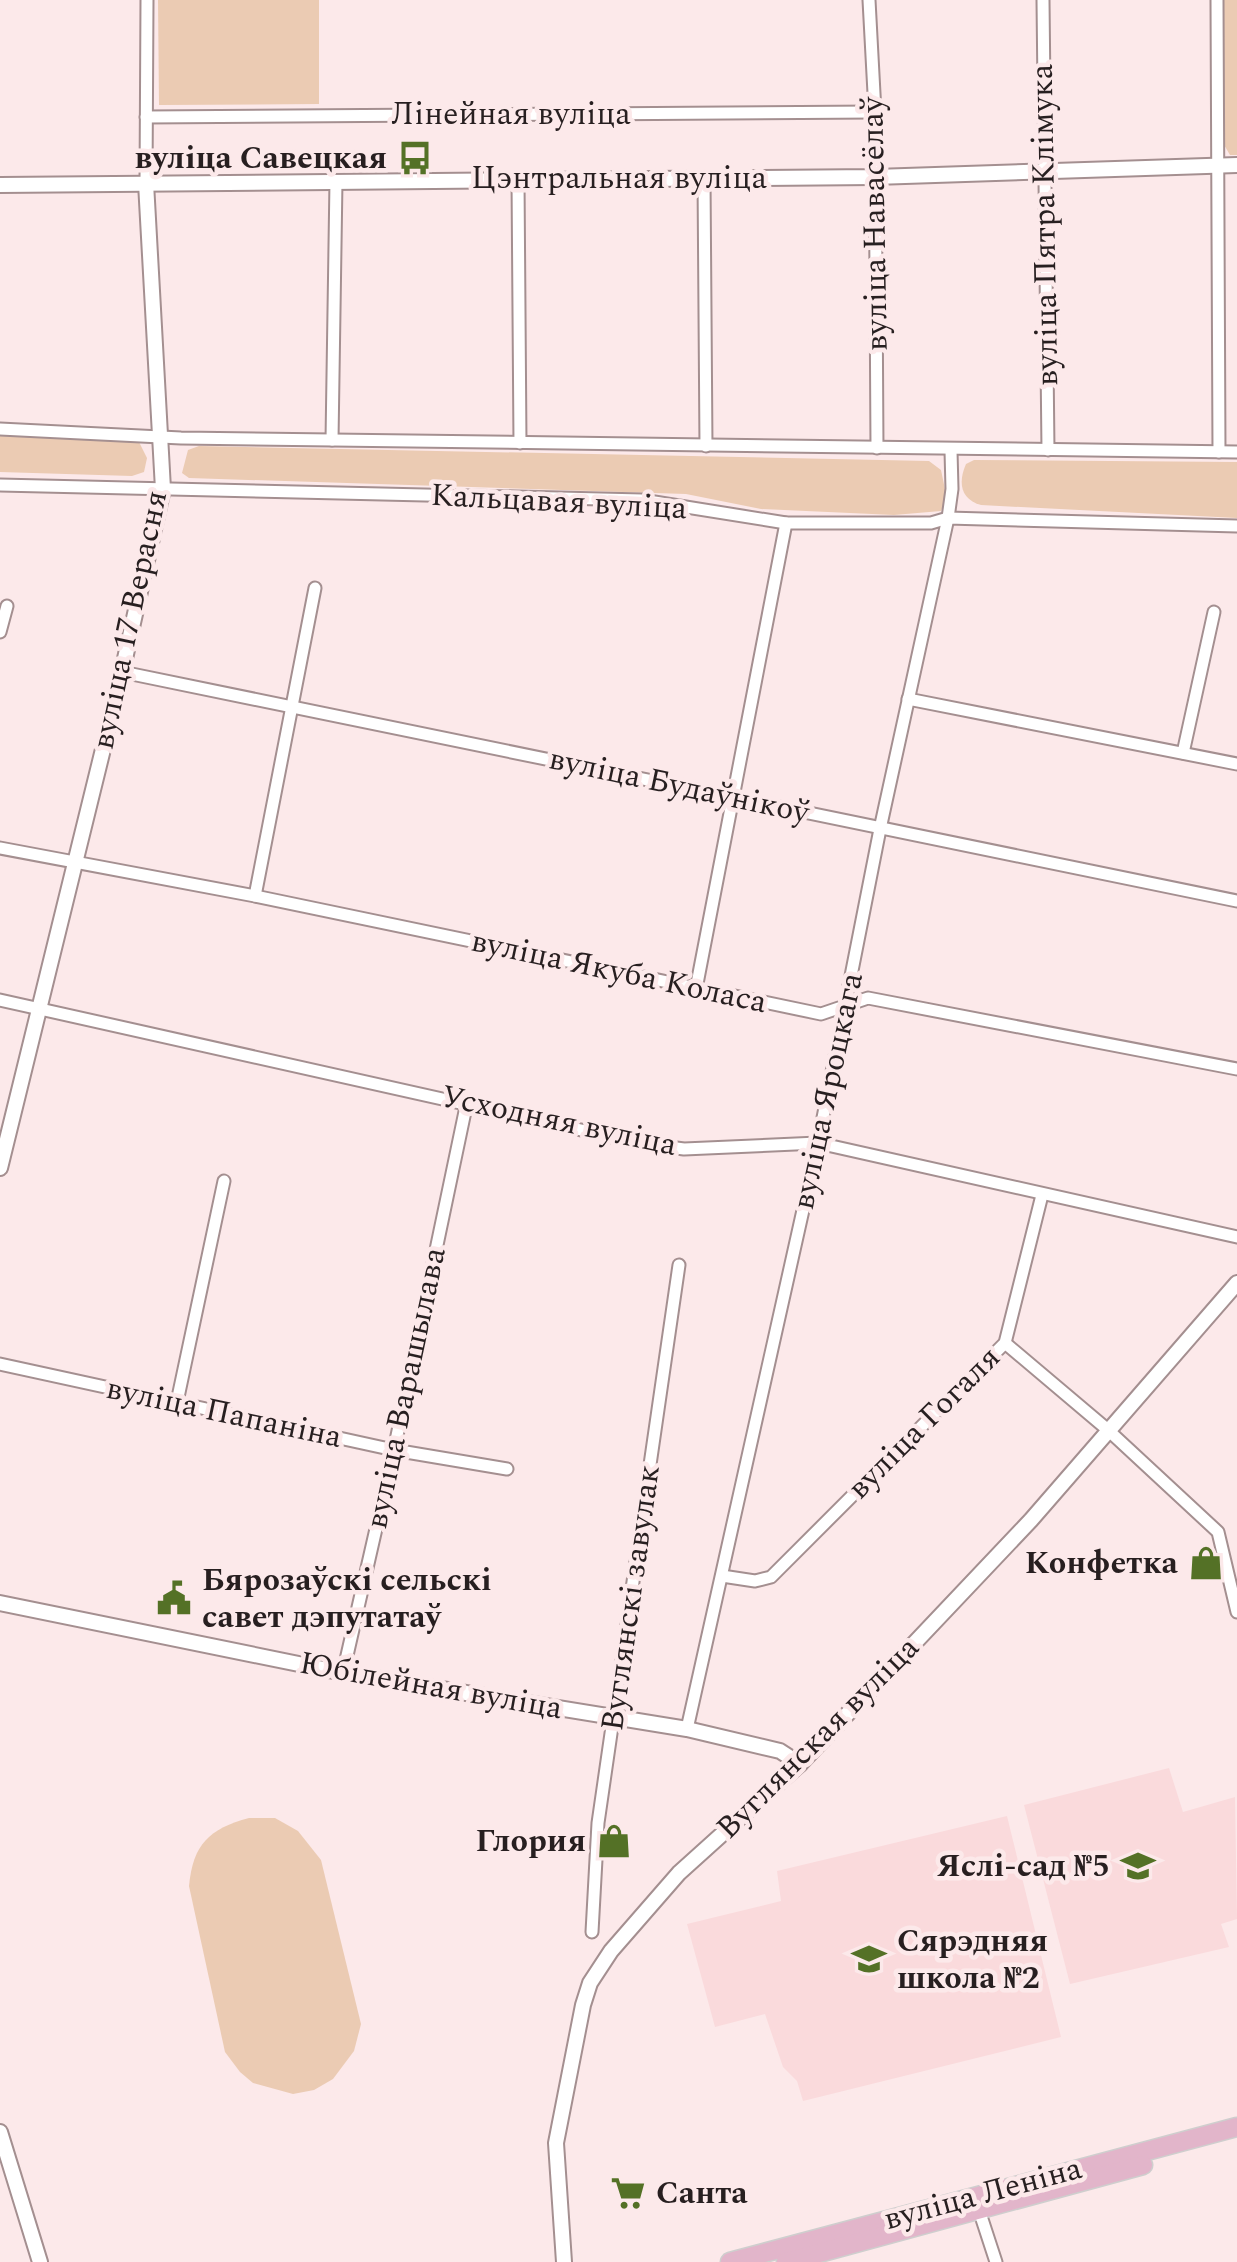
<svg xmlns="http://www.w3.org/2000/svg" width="1237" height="2262" viewBox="0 0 1237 2262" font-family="Spectral,serif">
	<rect width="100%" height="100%" fill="#fce9ea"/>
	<g fill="#fadadc">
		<path d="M1169,1768L1183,1812L1235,1797L1237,1919L1221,1924L1229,1947L1070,1984L1024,1805Z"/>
		<path d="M1007,1816L1061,2037L803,2101L797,2081L783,2067L765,2014L715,2027L687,1924L781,1901L777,1871Z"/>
	</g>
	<g fill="#ebcbb3">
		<path d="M158,0H319V104L159,105Z"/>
		<path d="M1222,0H1237V155H1230L1223,143Z"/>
		<path d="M0,435L139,442L147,458L144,472L132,476L0,472Z"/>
		<path d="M199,446L929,461L941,470L947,499L941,511L894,515L761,509L686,494L189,478L182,473L188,450Z"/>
		<path d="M974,460L1237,462V518L981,505C960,499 958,482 966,464Z"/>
		<path d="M249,1818H275L298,1831L321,1860L361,2024L354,2051L333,2079L314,2090L293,2094L253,2083L240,2072L225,2052L189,1886C193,1844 209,1829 249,1818Z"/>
	</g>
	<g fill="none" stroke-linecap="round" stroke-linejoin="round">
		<g stroke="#a48f90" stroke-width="15">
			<g id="minor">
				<path d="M869,0L875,112L877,448"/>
				<path d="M1043,0L1048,450"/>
				<path d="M1217,0L1219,452"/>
				<path d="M146,117L875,112"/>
				<path d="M704,178L706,446"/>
				<path d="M518,179L520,443"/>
				<path d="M146,183L147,0"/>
				<path d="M0,429L181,438L1237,452"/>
				<path d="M332,440L336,181"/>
				<path d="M0,485L642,500L786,523H931L948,518L1237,526"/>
				<path d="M0,632L7,606"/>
				<path d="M122,672L1237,901"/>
				<path d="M908,699L1237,764"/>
				<path d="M1183,753L1214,612"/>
				<path d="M0,848L255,896L821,1014L868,998L1237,1069"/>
				<path d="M255,896L315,588"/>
				<path d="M696,989L786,523"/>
				<path d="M0,1000L639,1143L684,1149L818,1143L1237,1237"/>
				<path d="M1005,1343L1108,1430L1218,1532L1237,1612"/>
				<path d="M0,1364L394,1450L507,1469"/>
				<path d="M177,1402L224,1181"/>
				<path d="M722,1576L755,1581L771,1577L1005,1343L1042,1195"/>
				<path d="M343,1673L394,1450L467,1102"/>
				<path d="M687,1729L818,1143L880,829L948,518L952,489L951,451"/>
				<path d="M592,1932L598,1823L679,1265"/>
				<path d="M979,2210L996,2262"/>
			</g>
		</g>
		<g stroke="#a48f90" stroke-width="18">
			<g id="tertiary">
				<path d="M0,185L875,177L1237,165"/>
				<path d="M0,1168L122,672L163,489L146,183"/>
				<path d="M0,1603L343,1673L687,1729L780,1751L800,1764"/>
				<path d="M0,2132L40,2262"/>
				<path d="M564,2262L556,2143L583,2005L590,1983L611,1951L679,1873L800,1764L1031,1520L1237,1283"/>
			</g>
		</g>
		<g stroke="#cfcece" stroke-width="21">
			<g id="primary">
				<path d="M730,2262L1237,2127"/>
				<path d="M786,2262L1143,2165"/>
			</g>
		</g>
		<use href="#minor" stroke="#fff" stroke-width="11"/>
		<use href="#tertiary" stroke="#fff" stroke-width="14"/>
		<use href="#primary" stroke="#e2b5ca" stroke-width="18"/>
	</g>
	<defs>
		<g id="bus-bare" transform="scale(2.7)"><path d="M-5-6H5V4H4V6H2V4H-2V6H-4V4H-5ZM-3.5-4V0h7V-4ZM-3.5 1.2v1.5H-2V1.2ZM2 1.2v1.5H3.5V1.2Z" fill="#547126" stroke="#fce9ea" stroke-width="2.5" paint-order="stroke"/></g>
		<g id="shop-bare" transform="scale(2.7)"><path d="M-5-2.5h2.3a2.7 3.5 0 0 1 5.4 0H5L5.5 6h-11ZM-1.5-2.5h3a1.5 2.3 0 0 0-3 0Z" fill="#547126" stroke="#fce9ea" stroke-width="2.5" paint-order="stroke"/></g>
		<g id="civic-bare" transform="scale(2.7)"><path d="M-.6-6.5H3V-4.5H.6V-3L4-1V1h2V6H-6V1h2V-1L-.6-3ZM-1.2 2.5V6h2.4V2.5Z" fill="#547126" stroke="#fce9ea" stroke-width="2.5" paint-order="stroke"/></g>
		<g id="school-bare" transform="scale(2.7)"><path d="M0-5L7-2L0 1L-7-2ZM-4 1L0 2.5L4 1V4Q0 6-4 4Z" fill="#547126" stroke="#fce9ea" stroke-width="2.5" paint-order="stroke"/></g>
		<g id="supermarket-bare" transform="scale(2.7)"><path d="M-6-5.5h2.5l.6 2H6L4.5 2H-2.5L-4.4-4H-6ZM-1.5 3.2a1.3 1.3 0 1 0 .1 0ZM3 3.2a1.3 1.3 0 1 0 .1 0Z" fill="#547126" stroke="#fce9ea" stroke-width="2.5" paint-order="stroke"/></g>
	</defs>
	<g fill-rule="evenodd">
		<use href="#bus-bare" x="415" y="158"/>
		<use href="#shop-bare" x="1206" y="1563"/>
		<use href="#civic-bare" x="174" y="1598"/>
		<use href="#shop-bare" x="614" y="1841"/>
		<use href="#school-bare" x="1138" y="1866"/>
		<use href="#school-bare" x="869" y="1959"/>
		<use href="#supermarket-bare" x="628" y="2193"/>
	</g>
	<g text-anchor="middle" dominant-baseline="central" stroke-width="9" stroke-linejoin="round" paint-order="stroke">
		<g font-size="32" fill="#271f20" stroke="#fce9ea">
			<text x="511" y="114">Лінейная вуліца</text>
			<text x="619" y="178">Цэнтральная вуліца</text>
			<text transform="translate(875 224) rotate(-91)">вуліца Навасёлаў</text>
			<text transform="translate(1045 225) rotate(-91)">вуліца Пятра Клімука</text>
			<text transform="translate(559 502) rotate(3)">Кальцавая вуліца</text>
			<text transform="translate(130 620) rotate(-78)">вуліца 17 Верасня</text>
			<text transform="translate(679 786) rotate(12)">вуліца Будаўнікоў</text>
			<text transform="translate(619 972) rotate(12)">вуліца Якуба Коласа</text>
			<text transform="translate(828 1091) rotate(-78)">вуліца Яроцкага</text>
			<text transform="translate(559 1121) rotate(12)">Усходняя вуліца</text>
			<text transform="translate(406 1388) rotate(-78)">вуліца Варашылава</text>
			<text transform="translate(224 1413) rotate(12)">вуліца Папаніна</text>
			<text transform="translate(924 1423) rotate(-45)">вуліца Гогаля</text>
			<text transform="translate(631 1598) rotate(-82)">Вуглянскі завулак</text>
			<text transform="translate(431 1686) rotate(10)">Юбілейная вуліца</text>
			<text transform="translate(818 1738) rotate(-45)">Вуглянская вуліца</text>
			<text transform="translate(983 2194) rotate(-15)">вуліца Леніна</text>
		</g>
		<g font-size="32" font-weight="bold" fill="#271f20" stroke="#fce9ea" text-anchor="end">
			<text x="387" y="158">вуліца Савецкая</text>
			<text x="1178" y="1563">Конфетка</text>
			<text x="202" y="1580" text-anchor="start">Бярозаўскі сельскі<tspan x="202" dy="37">савет дэпутатаў</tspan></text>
			<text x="586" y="1841">Глория</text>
			<text x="1110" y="1866">Яслі-сад №5</text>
			<text x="897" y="1941" text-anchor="start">Сярэдняя<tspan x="897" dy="37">школа №2</tspan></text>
			<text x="656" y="2193" text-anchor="start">Санта</text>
		</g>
	</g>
</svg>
